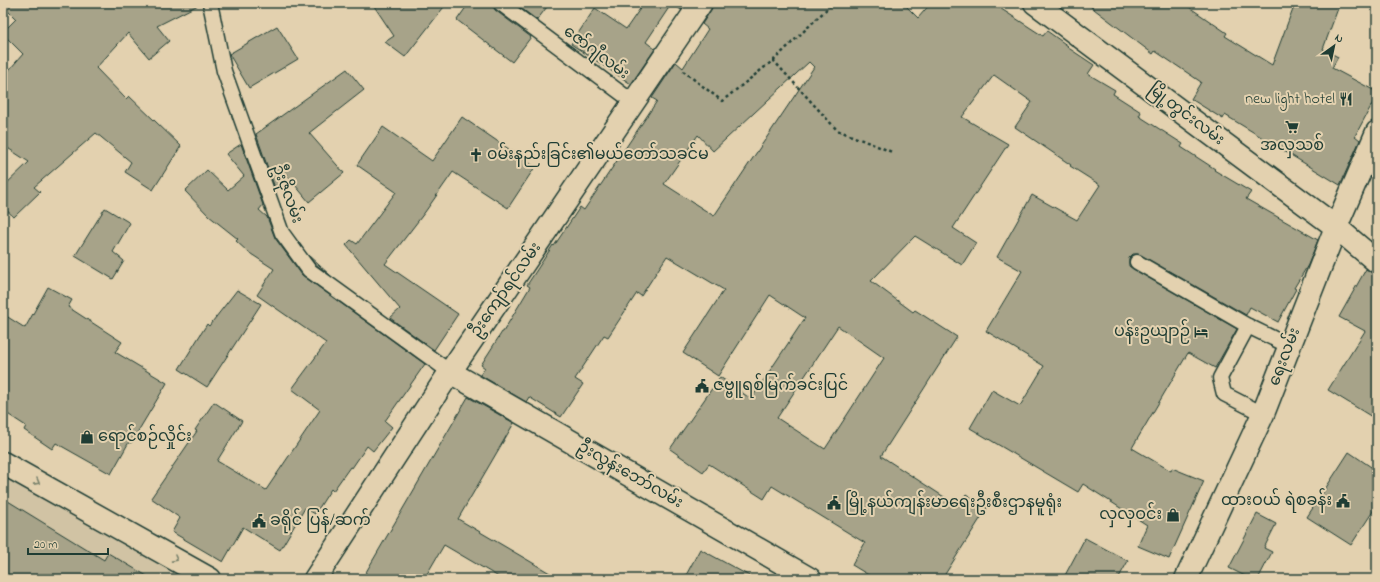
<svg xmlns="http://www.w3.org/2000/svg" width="1380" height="582" viewBox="0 0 1380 582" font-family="'Indie Flower','Noto Sans Myanmar',sans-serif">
	<rect width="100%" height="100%" fill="#e3d1af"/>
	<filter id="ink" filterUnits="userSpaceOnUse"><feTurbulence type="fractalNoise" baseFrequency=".025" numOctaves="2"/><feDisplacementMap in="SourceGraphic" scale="8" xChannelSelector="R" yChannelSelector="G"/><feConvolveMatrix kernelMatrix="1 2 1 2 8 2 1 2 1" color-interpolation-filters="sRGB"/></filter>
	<g filter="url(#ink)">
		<path fill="#d1c3a4" d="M3,472L194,579H3Z"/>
		<g fill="#a7a389" stroke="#1f3d34" fill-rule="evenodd">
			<path d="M3,3H202L157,26L169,41L149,58L128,33L96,68L126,99L129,96L181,146L153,190L125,172L131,162L96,133L34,187L40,192L14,217L3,207V187L29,162L3,145V77L23,54L3,34V32L16,19L3,6Z"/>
			<path d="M372,3H447L405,57L385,42L394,36Z"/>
			<path d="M469,3H492L495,10L531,37L512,62L457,20Z"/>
			<path d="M514,3H550L537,20Z"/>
			<path d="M644,3H686L681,10L672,3L646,42L655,49L631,84L571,44L595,8L626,29Z"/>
			<path d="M713,3H903L918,18L931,3H992L1043,36L1047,31L1068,46L1067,47L1094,65L1088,74L1115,90L1113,94L1141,112L1139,116L1183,144L1181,147L1215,169L1214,170L1251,192L1246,199L1318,240L1308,265L1294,288L1296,289L1278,322L1250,307L1246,315L1141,255L1137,254H1133L1129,258V266L1133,269L1237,329L1215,368L1188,353L1132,448L1171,471L1172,468L1204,481L1169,559L1138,546L1147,525L1083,484L1078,492L970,428L992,390L1020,406L1044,366L986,331L1022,271L997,257L1032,195L1077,220L1100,185L1070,166L1071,165L1015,127L1032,102L994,75L962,117L1008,144L953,228L976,243L962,265L915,236L871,281L913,312L915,310L957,337L881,456L958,506L966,494L987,508L942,579H875L852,565L865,543L772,486L764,499L709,464L703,472L670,449L720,377L751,399L805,318L770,295L718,376L683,353L724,290L667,256L641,296L637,293L608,337L604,335L575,379L583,384L561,417L529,397L526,402L480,375L485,368L481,365L502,332H503L530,287L527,285L553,245L554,246L580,207L584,210L657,101L652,98L676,62L683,68L708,29L702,24L711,10ZM809,62L814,67L714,216L664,184L698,135L713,151ZM838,326L884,358L825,449L777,418Z"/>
			<path d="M1086,3H1183L1227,33L1225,36L1272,65L1295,3H1340L1323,49L1338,57L1332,68L1377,92V95L1355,136L1360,140L1340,185L1225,115L1223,119L1191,99L1201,82L1155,51L1153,54Z"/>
			<path d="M277,26L298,59L249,88L229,54Z"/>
			<path d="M347,69L364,90L309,133L344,173L309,202L286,174L275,188L256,134Z"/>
			<path d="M462,117L535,167L508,208L453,172L425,212L385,264L458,314L434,350L390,318L400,309L346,245L351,240L357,244L396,192L357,165L383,127L432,161Z"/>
			<path d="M241,144L263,205L259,210L267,217L275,238L302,275L425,364L385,421L392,427L373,451L367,446L352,468L350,467L333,491L331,489L315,514L305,508L280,550L243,527L223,562L172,532L180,518L151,498L197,431L195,430L214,402L242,421L217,461L266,490L320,410L292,389L326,343L257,295L274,269L248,252L236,241L238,239L209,216L185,191L207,170L228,190L244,176L226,154Z"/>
			<path d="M105,208L130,223L113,252L124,261L113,279L75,256Z"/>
			<path d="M308,255L331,276L315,264Z"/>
			<path d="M1366,269L1374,274H1377V420L1328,390L1365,331L1339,317Z"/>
			<path d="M48,287L72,300L68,307L122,342L115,352L167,383L131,443L129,442L111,474L56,443L52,449L24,430L26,426L3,411V314L25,328Z"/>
			<path d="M237,290L261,304L207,387L179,369L207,324L209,326Z"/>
			<path d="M468,397L514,423L458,519L560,579H502L444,545L424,579H362Z"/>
			<path d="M1349,452L1377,471V505L1351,545L1307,517Z"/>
			<path d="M3,498L104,560L108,553L152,579H3Z"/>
			<path d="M1257,514L1276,524L1264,548L1272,552L1258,579H1251L1229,568Z"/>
			<path d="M1085,538L1128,561L1118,579H1063Z"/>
			<path d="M700,549L755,579H684Z"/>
		</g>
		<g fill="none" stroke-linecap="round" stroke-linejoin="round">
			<g stroke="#1f3d34" stroke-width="17">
				<g id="service">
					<path d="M210,3L224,71L282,233L309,270L450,372"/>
					<path d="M500,3L633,102"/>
					<path d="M1137,262L1248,326L1289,346"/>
					<path d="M1248,326L1220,378L1224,394L1263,414"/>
				</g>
			</g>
			<g stroke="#1f3d34" stroke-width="25">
				<g id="minor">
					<path d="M1035,3L1336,227L1377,262"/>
					<path d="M450,372L810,579"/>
					<path d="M315,579L450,372L701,3"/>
				</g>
			</g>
			<g stroke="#1f3d34" stroke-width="25">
				<path id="tertiary" d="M1186,579L1263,414L1336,227L1377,132"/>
			</g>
			<g stroke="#1f3d34" stroke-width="25">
				<path id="secondary" d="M3,463L210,579"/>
			</g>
			<g stroke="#1f3d34" stroke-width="2.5" stroke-dasharray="3 3" stroke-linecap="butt">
				<path d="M773,60L837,130L892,152"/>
				<path d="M683,71L722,101L775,59L833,3"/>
			</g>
			<use href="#service" stroke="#e3d1af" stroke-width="14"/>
			<use href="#minor" stroke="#e3d1af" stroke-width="22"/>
			<use href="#tertiary" stroke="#e3d1af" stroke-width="22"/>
			<use href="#secondary" stroke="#e3d1af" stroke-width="22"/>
		</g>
		<defs><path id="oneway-chevron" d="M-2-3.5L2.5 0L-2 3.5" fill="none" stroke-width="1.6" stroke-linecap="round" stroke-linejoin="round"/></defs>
		<g stroke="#77806b">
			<use href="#oneway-chevron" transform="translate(37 482) rotate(29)"/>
			<use href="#oneway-chevron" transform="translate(175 559) rotate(29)"/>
		</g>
	</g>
	<defs>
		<g id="restaurant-bare" transform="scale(1.08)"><path d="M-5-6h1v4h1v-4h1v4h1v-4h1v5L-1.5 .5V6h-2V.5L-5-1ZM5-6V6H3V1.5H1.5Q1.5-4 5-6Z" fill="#1f3d34" stroke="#e3d1af" stroke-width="2.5" paint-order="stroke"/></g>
		<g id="supermarket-bare" transform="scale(1.08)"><path d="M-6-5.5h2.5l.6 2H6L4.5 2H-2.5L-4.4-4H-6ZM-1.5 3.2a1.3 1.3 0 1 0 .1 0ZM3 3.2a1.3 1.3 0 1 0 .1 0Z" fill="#1f3d34" stroke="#e3d1af" stroke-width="2.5" paint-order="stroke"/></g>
		<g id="church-bare" transform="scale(1.08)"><path d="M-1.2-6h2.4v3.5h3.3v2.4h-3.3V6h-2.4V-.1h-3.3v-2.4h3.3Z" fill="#1f3d34" stroke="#e3d1af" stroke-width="2.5" paint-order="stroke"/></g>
		<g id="hotel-bare" transform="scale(1.08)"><path d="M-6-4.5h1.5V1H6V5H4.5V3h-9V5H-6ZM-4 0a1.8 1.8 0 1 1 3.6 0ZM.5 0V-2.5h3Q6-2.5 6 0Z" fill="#1f3d34" stroke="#e3d1af" stroke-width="2.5" paint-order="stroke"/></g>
		<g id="civic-bare" transform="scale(1.08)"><path d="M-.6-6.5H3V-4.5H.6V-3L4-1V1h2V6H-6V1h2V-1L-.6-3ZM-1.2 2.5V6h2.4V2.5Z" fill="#1f3d34" stroke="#e3d1af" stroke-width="2.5" paint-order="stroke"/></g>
		<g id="shop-bare" transform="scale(1.08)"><path d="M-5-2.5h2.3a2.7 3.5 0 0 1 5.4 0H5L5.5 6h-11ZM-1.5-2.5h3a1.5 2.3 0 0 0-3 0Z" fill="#1f3d34" stroke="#e3d1af" stroke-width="2.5" paint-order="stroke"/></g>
	</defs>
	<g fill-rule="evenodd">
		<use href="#restaurant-bare" x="1346" y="99"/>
		<use href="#supermarket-bare" x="1292" y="127"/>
		<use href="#church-bare" x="476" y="155"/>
		<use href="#hotel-bare" x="1201" y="332"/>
		<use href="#civic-bare" x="702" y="386"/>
		<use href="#shop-bare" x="87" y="437"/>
		<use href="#civic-bare" x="1343" y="501"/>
		<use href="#civic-bare" x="834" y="503"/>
		<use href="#shop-bare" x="1173" y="515"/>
		<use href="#civic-bare" x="259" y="521"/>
	</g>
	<g text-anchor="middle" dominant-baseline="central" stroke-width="4" stroke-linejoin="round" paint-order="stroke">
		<g font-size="16" fill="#1f3d34" stroke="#e3d1af">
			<text transform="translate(596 53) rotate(37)">ဇော်ဂျီလမ်း</text>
			<text transform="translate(1186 115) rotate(37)">မြို့တွင်းလမ်း</text>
			<text transform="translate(287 194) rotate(70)">ဦးဇိုလမ်း</text>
			<text transform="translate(506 290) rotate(-55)">ဦးကျော်ရင်လမ်း</text>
			<text transform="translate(1285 357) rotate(-69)">ရေးလမ်း</text>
			<text transform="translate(630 475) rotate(30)">ဦးလွန်းဘော်လမ်း</text>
		</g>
		<g font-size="16" fill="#1f3d34" stroke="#e3d1af" text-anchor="start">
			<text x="1335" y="99" text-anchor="end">new light hotel</text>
			<text x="1292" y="146" text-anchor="middle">အလှသစ်</text>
			<text x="487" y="155">၀မ်းနည်းခြင်း၏မယ်တော်သခင်မ</text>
			<text x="1190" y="332" text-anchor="end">ပန်းဥယျာဉ်</text>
			<text x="713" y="386">ဇဗ္ဗူရစ်မြက်ခင်းပြင်</text>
			<text x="98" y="437">ရောင်စဉ်လှိုင်း</text>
			<text x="1332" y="501" text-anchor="end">ထားဝယ် ရဲစခန်း</text>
			<text x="845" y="503">မြို့နယ်ကျန်းမာရေးဦးစီးဌာနမူရုံး</text>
			<text x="1162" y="515" text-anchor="end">လှလှဝင်း</text>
			<text x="270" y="521">ခရိုင် ပြန်/ဆက်</text>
		</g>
	</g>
	<rect width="1380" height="582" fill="none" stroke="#e3d1af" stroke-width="16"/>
	<rect x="8" y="8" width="1364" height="566" fill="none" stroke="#1f3d34" stroke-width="1.5" filter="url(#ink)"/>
	<g transform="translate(1334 46) rotate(33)" stroke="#e3d1af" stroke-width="3" paint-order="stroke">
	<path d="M0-3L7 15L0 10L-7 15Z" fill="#1f3d34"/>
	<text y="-6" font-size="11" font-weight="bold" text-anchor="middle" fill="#1f3d34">N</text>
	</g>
	<path d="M28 548v6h80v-6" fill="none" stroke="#1f3d34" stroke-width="2"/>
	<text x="34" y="548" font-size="12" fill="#1f3d34" stroke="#e3d1af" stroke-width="3" paint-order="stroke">20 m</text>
</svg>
